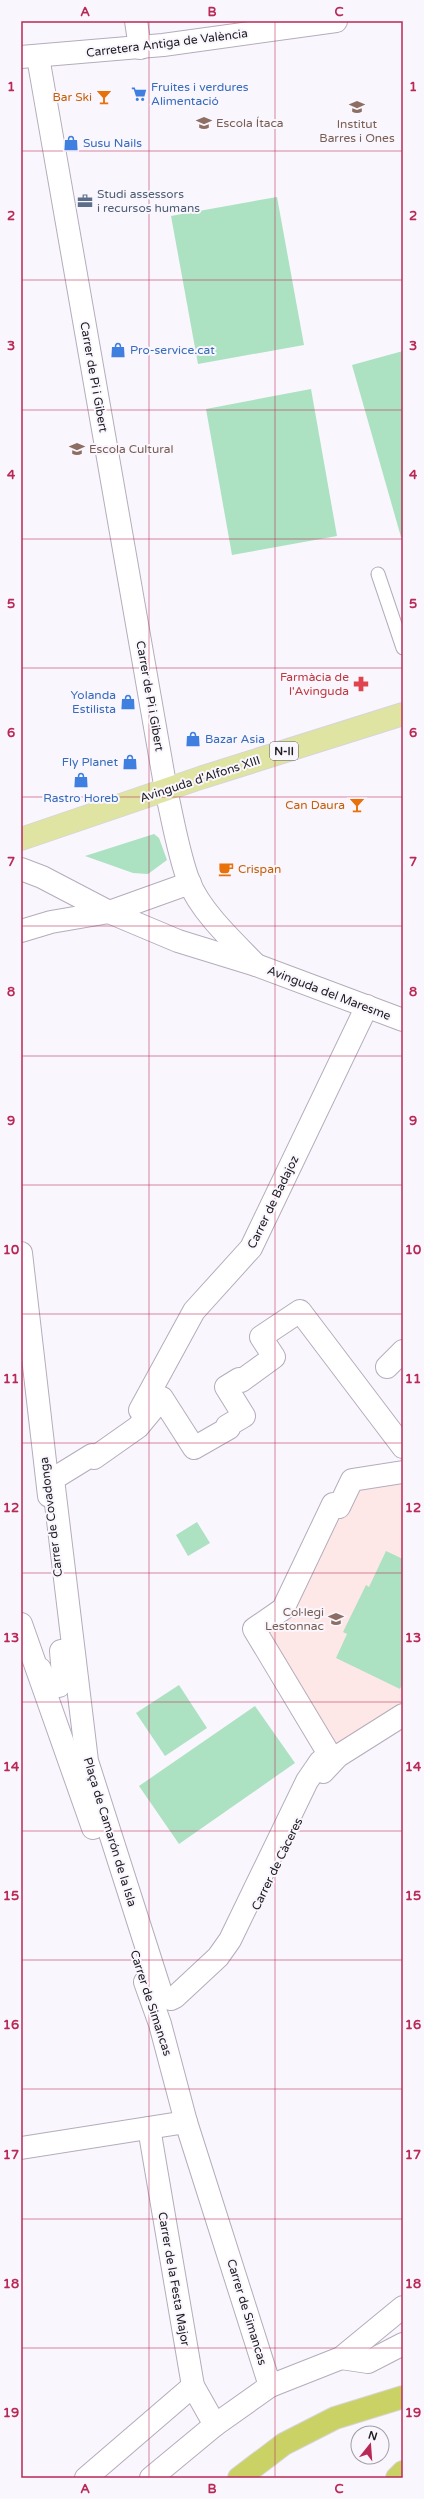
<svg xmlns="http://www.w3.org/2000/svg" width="424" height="2499" viewBox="0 0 424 2499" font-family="'Varela Round',sans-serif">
	<rect width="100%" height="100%" fill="#faf6fd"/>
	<path fill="#fee8e7" d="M403,1472V1702L328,1752L255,1628L283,1610L353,1480Z"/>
	<g fill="#ace1c2">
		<path d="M277,197L304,345L198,364L171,216Z"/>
		<path d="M403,351V536L401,537L352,365Z"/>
		<path d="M311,389L337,536L232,555L206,409Z"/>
		<path d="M154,834L159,838L167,860L148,874L133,873L85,856Z"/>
		<path d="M197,1522L210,1543L188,1556L176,1535Z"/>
		<path d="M386,1551L403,1559V1683L400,1689L336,1658L347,1634L343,1632L366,1585L369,1587Z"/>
		<path d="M179,1685L207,1728L165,1756L136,1713Z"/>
		<path d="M255,1706L295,1763L179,1844L139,1786Z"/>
	</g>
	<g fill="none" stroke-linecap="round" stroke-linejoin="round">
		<g stroke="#b5acbc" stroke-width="15">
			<path id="lane" d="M378,574L403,648"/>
		</g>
		<g stroke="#b5acbc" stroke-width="24">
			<g id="street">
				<path d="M136,21L140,48"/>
				<path d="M21,57L163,45L336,21"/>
				<path d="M38,57L166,790C173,820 178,853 189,882C201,912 234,942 256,965"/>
				<path d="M21,869L42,877L109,912L178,941L256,965L403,1020"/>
				<path d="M21,931L51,922L109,912L190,883"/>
				<path d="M21,1253L49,1496"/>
				<path d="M387,1367L403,1351"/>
				<path d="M140,1410L194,1311L251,1248L367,1006"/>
				<path d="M403,1447L300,1311L261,1337L274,1357L241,1381L239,1379L226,1387L244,1416L227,1426L229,1428L194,1448L162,1398L138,1427L94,1458L92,1455L53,1479L87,1761L162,1996L171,1999L175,1997L218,1957L230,1940L307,1781L320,1762L329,1754L254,1629L283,1609L333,1504L339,1507L352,1480L403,1472"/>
				<path d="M21,1624L93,1828"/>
				<path d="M40,1669L45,1683L53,1687L59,1686L63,1675L61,1651"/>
				<path d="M323,1772L338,1756L403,1715"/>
				<path d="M145,1982L160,2024L186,2122L270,2386"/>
				<path d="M149,2128L193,2386L215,2425"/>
				<path d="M21,2148L186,2122"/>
				<path d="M341,2358L368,2362L403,2344"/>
				<path d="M86,2478L193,2386"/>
				<path d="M151,2478L215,2425L270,2386L341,2358L403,2307"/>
			</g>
		</g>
		<g stroke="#d6d6d7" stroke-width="24">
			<path id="primary" d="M21,839L203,777L403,714"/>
		</g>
		<g stroke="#d6d6d7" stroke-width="24">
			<g id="highway">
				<path d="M239,2478L284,2444L335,2418L403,2397"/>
				<path d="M397,2478L403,2472"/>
			</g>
		</g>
		<use href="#lane" stroke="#fff" stroke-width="13"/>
		<use href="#street" stroke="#fff" stroke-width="22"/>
		<use href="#primary" stroke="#dfe4a3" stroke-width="22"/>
		<use href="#highway" stroke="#cad265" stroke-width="22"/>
	</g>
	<path fill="none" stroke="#b92956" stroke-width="1" stroke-opacity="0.55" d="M149,21V2478M275,21V2478M21,151H403M21,280H403M21,410H403M21,539H403M21,668H403M21,797H403M21,926H403M21,1056H403M21,1185H403M21,1314H403M21,1443H403M21,1573H403M21,1702H403M21,1831H403M21,1960H403M21,2089H403M21,2219H403M21,2348H403"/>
	<defs>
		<g id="supermarket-bare" transform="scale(1.2)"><path d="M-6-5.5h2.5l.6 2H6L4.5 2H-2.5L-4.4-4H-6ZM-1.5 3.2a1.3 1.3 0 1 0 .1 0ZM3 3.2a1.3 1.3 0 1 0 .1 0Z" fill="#3f7fe0" stroke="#faf6fd" stroke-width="2.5" paint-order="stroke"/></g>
		<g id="bar-bare" transform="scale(1.2)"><path d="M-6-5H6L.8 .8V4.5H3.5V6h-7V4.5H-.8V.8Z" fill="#e8710a" stroke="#faf6fd" stroke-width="2.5" paint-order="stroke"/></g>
		<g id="school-bare" transform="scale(1.2)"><path d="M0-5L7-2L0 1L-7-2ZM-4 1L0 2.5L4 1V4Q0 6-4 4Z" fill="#8d6e63" stroke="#faf6fd" stroke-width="2.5" paint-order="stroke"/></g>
		<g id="shop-bare" transform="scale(1.2)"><path d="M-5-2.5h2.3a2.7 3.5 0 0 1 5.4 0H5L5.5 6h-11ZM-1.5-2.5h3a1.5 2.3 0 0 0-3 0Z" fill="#3f7fe0" stroke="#faf6fd" stroke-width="2.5" paint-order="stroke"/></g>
		<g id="office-bare" transform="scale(1.2)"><path d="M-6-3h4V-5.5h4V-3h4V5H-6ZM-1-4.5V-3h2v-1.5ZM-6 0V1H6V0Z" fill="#5c6f8a" stroke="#faf6fd" stroke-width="2.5" paint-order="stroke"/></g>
		<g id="pharmacy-bare" transform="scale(1.2)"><path d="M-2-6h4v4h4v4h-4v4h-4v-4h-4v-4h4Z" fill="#e0444e" stroke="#faf6fd" stroke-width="2.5" paint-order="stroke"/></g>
		<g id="cafe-bare" transform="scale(1.2)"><path d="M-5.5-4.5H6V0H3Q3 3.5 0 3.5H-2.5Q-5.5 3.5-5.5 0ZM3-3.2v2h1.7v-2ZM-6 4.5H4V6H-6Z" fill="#e8710a" stroke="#faf6fd" stroke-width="2.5" paint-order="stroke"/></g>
	</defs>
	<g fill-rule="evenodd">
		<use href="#supermarket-bare" x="139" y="94"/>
		<use href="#bar-bare" x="104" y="97"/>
		<use href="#school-bare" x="357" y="107"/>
		<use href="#school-bare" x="204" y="123"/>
		<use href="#shop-bare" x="71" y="143"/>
		<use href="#office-bare" x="85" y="201"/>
		<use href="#shop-bare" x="118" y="350"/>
		<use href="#school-bare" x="77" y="449"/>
		<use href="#pharmacy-bare" x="361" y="684"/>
		<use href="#shop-bare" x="128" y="702"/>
		<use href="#shop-bare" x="193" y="739"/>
		<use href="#shop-bare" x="130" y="762"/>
		<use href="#shop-bare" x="81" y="780"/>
		<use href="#bar-bare" x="357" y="805"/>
		<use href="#cafe-bare" x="226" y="869"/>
		<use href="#school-bare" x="336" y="1619"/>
	</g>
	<g text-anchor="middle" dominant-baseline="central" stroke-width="4" stroke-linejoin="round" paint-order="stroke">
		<rect fill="#faf6fd" stroke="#605d63" stroke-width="1" x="270" y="742" width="28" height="18" rx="3"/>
		<g font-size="11" font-weight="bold" fill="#1e1b21">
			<text x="284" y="751">N-II</text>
		</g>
		<g font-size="12" fill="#1e1b21" stroke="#faf6fd">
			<text transform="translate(167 43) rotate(-7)">Carretera Antiga de València</text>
			<text transform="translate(94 377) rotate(80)">Carrer de Pi i Gibert</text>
			<text transform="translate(150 696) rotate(80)">Carrer de Pi i Gibert</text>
			<text transform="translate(200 779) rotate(-18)">Avinguda d'Alfons XIII</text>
			<text transform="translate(329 993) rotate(21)">Avinguda del Maresme</text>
			<text transform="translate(273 1202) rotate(-64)">Carrer de Badajoz</text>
			<text transform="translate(51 1517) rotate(-97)">Carrer de Covadonga</text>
			<text transform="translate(110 1832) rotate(73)">Plaça de Camarón de la Isla</text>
			<text transform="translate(277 1864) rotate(-64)">Carrer de Càceres</text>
			<text transform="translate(151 2003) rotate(72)">Carrer de Simancas</text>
			<text transform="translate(174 2279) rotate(80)">Carrer de la Festa Major</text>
			<text transform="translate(247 2312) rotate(73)">Carrer de Simancas</text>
		</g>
		<g font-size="12" fill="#366cbe" stroke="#faf6fd" text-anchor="start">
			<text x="151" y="87">Fruites i verdures<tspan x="151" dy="14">Alimentació</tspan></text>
			<text x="83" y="143">Susu Nails</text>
			<text x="130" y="350">Pro-service.cat</text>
			<text x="116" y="695" text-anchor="end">Yolanda<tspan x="116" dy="14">Estilista</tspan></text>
			<text x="205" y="739">Bazar Asia</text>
			<text x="118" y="762" text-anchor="end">Fly Planet</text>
			<text x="81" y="798" text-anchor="middle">Rastro Horeb</text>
		</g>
		<g font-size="12" fill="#c56008" stroke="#faf6fd" text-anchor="end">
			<text x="92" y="97">Bar Ski</text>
			<text x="345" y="805">Can Daura</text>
			<text x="238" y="869" text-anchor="start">Crispan</text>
		</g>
		<g font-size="12" fill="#785e54" stroke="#faf6fd" text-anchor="start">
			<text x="216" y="123">Escola Ítaca</text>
			<text x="357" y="124" text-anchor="middle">Institut<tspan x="357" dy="14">Barres i Ones</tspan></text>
			<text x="89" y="449">Escola Cultural</text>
			<text x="324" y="1612" text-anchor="end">Col·legi<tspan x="324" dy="14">Lestonnac</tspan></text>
		</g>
		<g font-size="12" fill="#4e5e75" stroke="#faf6fd" text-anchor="start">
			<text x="97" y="194">Studi assessors<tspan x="97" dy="14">i recursos humans</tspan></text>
		</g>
		<g font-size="12" fill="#be3a42" stroke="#faf6fd" text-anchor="end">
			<text x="349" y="677">Farmàcia de<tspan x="349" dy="14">l'Avinguda</tspan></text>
		</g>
	</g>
	<rect width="424" height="2499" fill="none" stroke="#faf6fd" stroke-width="44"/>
	<g transform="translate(370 2445) rotate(17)"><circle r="19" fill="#faf6fd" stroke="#a29ea5"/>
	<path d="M0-3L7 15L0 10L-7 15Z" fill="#b92956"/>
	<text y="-6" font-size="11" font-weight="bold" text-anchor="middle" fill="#1e1b21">N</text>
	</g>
	<rect x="22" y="22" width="380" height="2455" fill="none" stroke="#b92956" stroke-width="1.5"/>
	<g font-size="13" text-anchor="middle" font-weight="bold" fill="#b92956">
		<text x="85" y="16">A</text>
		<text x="212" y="16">B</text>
		<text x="339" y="16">C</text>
		<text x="11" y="91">1</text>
		<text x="413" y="91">1</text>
		<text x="11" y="220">2</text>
		<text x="413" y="220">2</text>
		<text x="11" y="350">3</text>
		<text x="413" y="350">3</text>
		<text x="11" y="479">4</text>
		<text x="413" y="479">4</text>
		<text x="11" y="608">5</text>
		<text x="413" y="608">5</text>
		<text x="11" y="737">6</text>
		<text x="413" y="737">6</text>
		<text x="11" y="866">7</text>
		<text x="413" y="866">7</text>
		<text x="11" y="996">8</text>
		<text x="413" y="996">8</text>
		<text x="11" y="1125">9</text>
		<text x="413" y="1125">9</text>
		<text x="11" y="1254">10</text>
		<text x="413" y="1254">10</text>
		<text x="11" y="1383">11</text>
		<text x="413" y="1383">11</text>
		<text x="11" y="1512">12</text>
		<text x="413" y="1512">12</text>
		<text x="11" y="1642">13</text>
		<text x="413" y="1642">13</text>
		<text x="11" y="1771">14</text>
		<text x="413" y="1771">14</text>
		<text x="11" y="1900">15</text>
		<text x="413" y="1900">15</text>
		<text x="11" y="2029">16</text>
		<text x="413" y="2029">16</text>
		<text x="11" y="2159">17</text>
		<text x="413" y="2159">17</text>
		<text x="11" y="2288">18</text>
		<text x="413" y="2288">18</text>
		<text x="11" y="2417">19</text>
		<text x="413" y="2417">19</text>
		<text x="85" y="2493">A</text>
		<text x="212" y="2493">B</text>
		<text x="339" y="2493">C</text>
	</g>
</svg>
